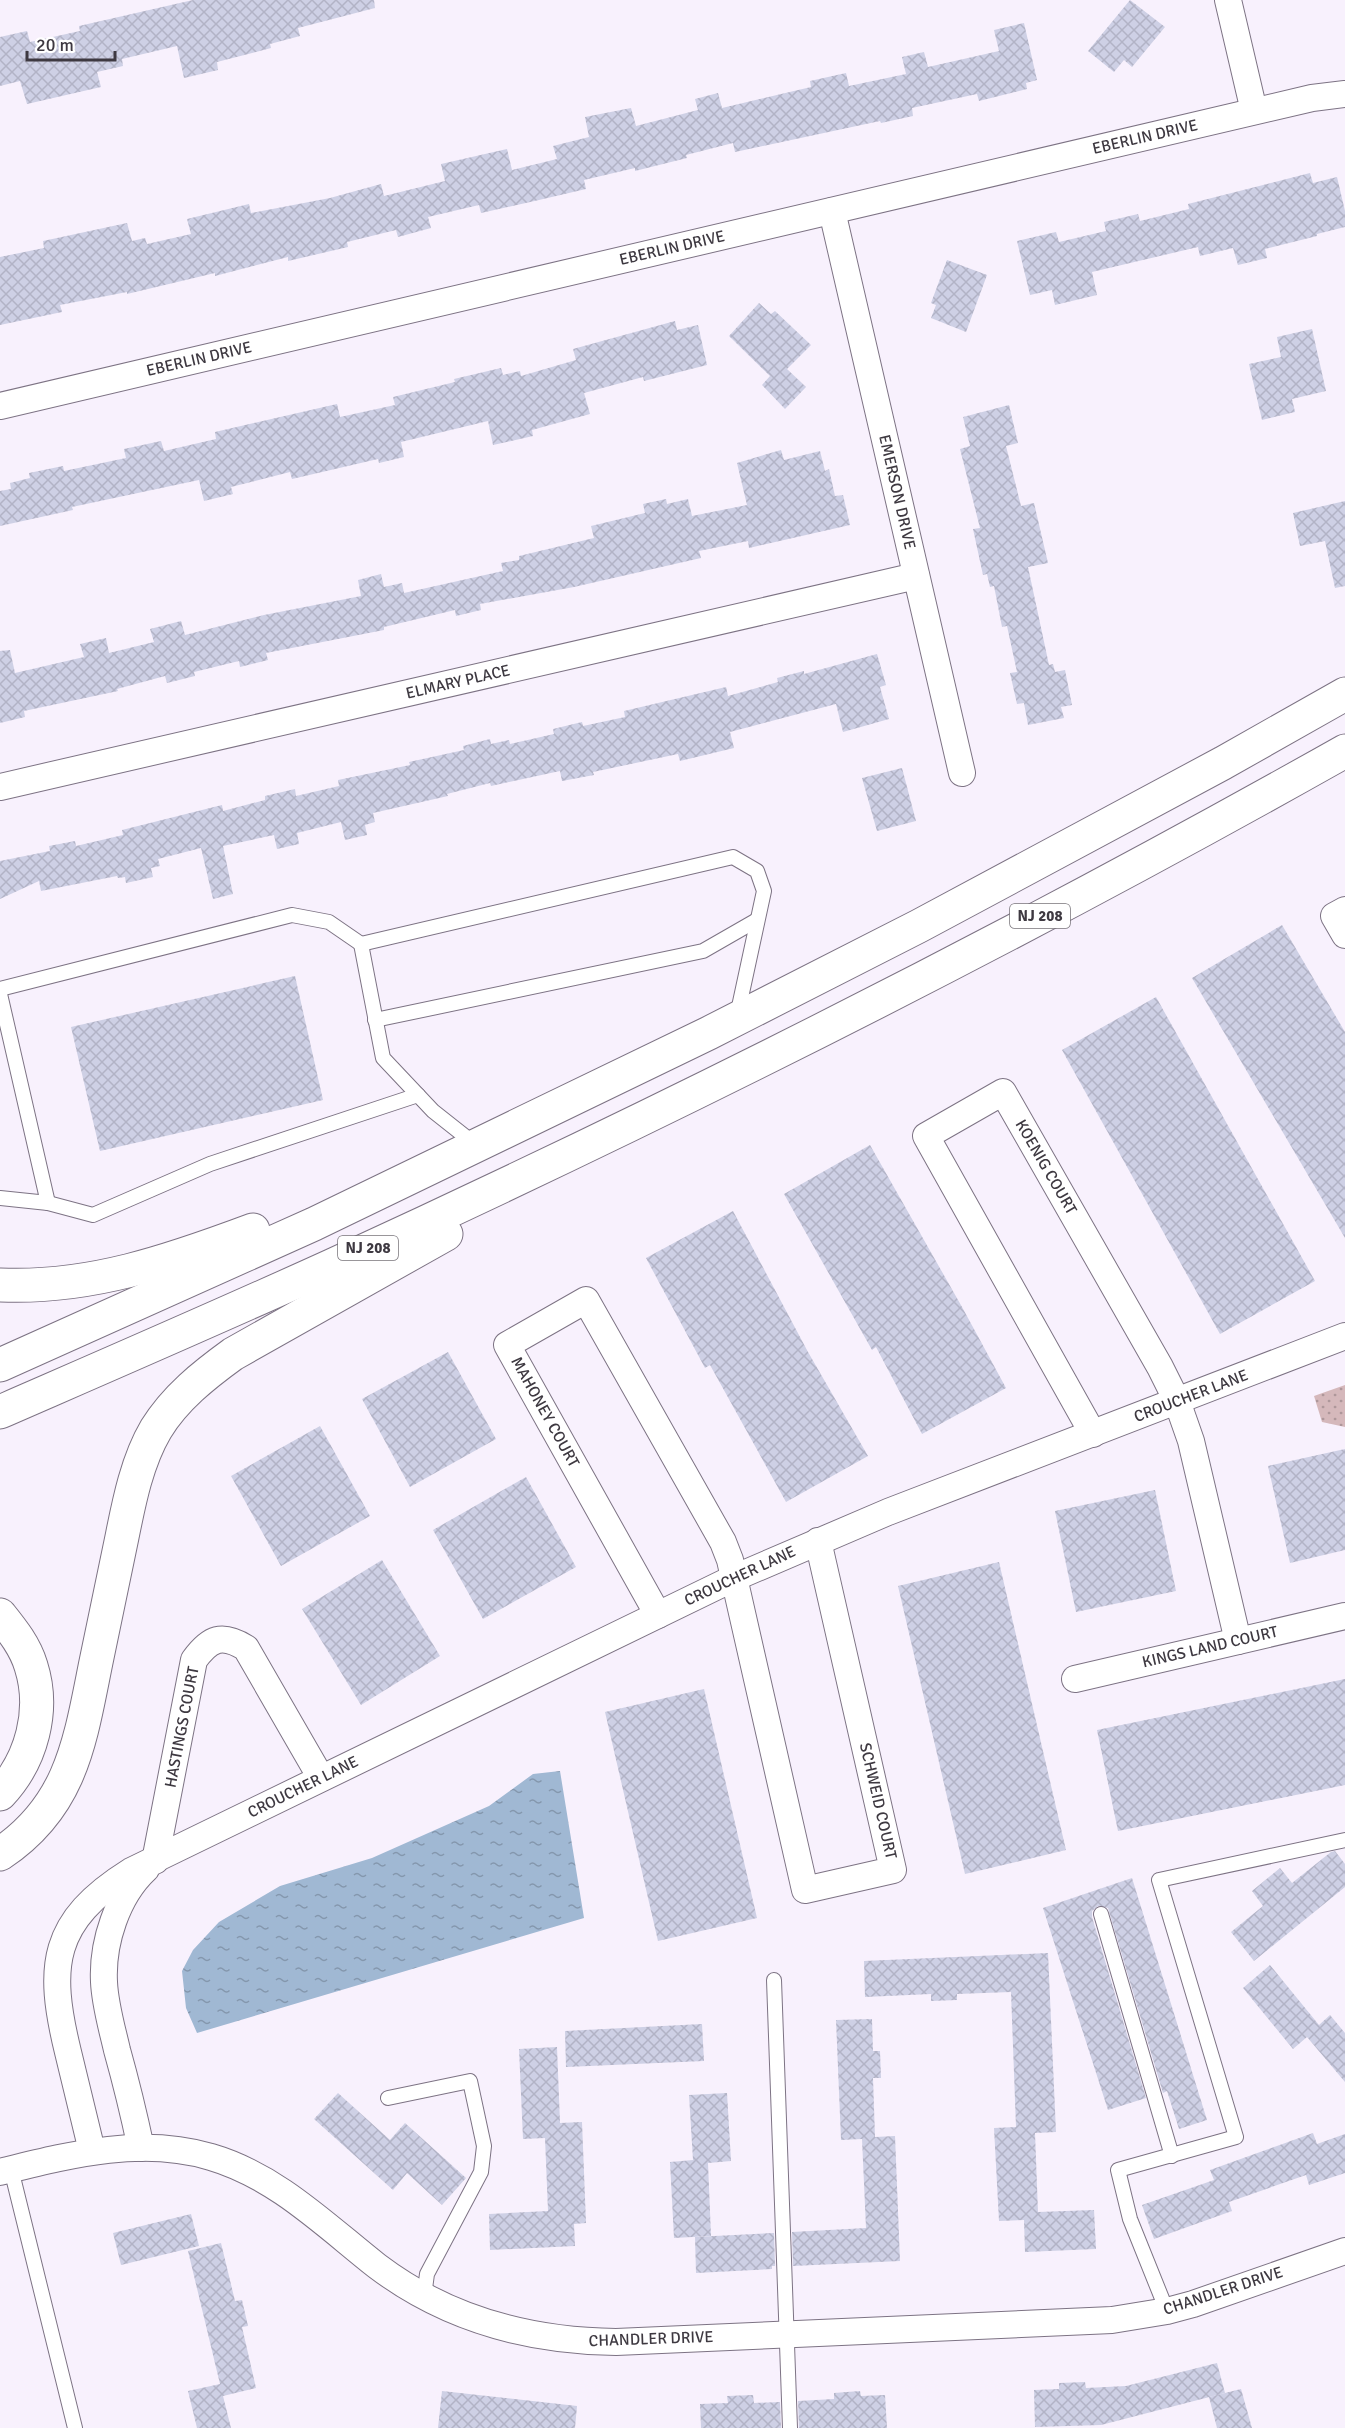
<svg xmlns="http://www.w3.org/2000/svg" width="1345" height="2428" viewBox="0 0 1345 2428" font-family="Signika,sans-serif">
	<defs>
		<pattern id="park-dots" width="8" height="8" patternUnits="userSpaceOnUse" patternTransform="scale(1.5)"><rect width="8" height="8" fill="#d5b8bb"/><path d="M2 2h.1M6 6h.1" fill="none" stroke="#ae979a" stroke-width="1.8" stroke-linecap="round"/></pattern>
		<pattern id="water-ripples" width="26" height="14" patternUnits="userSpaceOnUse" patternTransform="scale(1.5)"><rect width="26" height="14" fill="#a0b8d3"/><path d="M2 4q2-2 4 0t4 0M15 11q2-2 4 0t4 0" fill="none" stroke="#8497ad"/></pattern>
		<pattern id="building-cross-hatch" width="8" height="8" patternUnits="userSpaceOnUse" patternTransform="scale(1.5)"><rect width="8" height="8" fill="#ced0e5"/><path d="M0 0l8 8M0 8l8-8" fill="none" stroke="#b2b3c6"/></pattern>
	</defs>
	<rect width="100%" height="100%" fill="#f8f1fd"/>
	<path fill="url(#park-dots)" d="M1345,1385V1427L1322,1422L1314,1396Z"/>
	<path fill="url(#water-ripples)" d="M560,1771L584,1918L197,2033L186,2008L182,1971L193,1950L219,1922L280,1886L372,1858L489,1806L533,1774Z"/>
	<g fill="url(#building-cross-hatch)">
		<path d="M193,0H374L375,8L298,28L300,36L270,44L271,48L217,62L218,70L184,78L177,46L122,59L123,66L97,72L101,87L27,104L20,81L0,86V37L27,31L30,42L80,31L79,26Z"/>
		<path d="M1130,0L1165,27L1132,67L1124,60L1114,72L1088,51Z"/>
		<path d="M1024,23L1037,80L1026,83L1027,89L979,101L977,94L912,108L913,116L881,123L880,121L735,152L733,143L686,155L687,158L635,171V168L584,180L586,189L539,200L481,213L479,205L428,217L431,228L398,237L396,230L347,242L348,247L288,261V257L215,276V273L127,294V292L60,305L62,312L0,325V257L44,248L43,241L127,223L132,241L145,238L147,244L191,234L187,219L249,204L251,213L330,198L381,184L384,196L445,181L441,164L507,149L512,170L557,159L553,146L589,137L585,117L631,108L636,126L698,110L695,99L718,93L722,108L811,87L810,81L846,73L849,86L906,74L902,57L924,52L928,67L999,51L994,30Z"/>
		<path d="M1310,173L1313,183L1337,177L1345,211V227L1317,234V236L1265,249L1267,258L1238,265L1233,248L1200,256L1198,247L1092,272L1097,295L1055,305L1052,290L1030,295L1017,241L1056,232L1059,242L1106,231L1104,222L1138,214L1140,221L1189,209L1188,204Z"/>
		<path d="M947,260L987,275L966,332L931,318L936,305L931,303Z"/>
		<path d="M759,303L771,314L775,311L811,345L787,369L806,387L785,409L762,385L770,376L729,336Z"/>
		<path d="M675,321L677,330L698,325L707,365L644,381L643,377L584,393L590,414L532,430L533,436L493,445L488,421L401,442L404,457L379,463L378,459L292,479L290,472L231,487L233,494L204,501L199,480L72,507L73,510L0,526V491L11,489L10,483L30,478L29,473L63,466L64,471L126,458L124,449L161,441L164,451L216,439L215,432L337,404L340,417L395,405L393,397L455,382L454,379L501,368L503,375L520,371L521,376L576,360L573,349Z"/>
		<path d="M1312,329L1326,391L1292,399L1295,412L1262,420L1249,364L1281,357L1277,337Z"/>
		<path d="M1009,405L1018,443L1006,446L1021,506L1034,503L1048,563L1028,567L1049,665L1053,664L1055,672L1065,670L1072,705L1061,707L1064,718L1028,725L1024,703L1017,704L1010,673L1017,672L1007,626L1002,627L994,586L990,587L987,574L983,575L973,529L980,528L960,449L970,446L963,417Z"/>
		<path d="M781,450L784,460L820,451L825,471L829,469L835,496L843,495L850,525L749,548L748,541L699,551L701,558L574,587L480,604L481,610L456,616L455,610L384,627V630L266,653L268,660L240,667L239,661L194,672L195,676L167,683L165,676L117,689L118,691L24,711L25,717L0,723V651L10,650L15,673L84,657L80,644L106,638L109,653L154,642L150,629L181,621L185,635L264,615L361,596L358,580L381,574L384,587L402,583L404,593L503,571L501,563L519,560V556L594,538L591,526L645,513L643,504L666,499L667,504L688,499L692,516L747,505L737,463Z"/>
		<path d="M1345,501V586L1335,588L1325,541L1300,546L1293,513Z"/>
		<path d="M877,654L886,685L880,687L889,719L843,732L836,704L730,732L734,748L680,761L678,754L593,772L594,775L562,781L560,771L491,786L490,783L447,794L448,796L373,813L375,822L365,825L367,835L345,840L341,822L297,833L299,844L277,849L274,835L223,846L233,894L213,899L201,848L158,859L160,866L151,868L153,877L126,883L125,877L118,878L117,876L41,891L39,881L0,899V861L50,851L49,846L75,841L76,846L123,835L122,830L222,805L223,811L265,800V796L295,789L296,796L339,786L338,780L410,765L409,762L464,750L463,746L490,739L491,744L509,740L510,744L554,734L553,729L582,722L583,726L625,717L624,711L726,687L728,696L778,682L777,678L804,671V674Z"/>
		<path d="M902,768L916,821L877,831L862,778Z"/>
		<path d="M1282,925L1345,1032V1238L1192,978Z"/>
		<path d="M295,976L323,1100L100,1151L71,1027Z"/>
		<path d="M1156,997L1315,1281L1220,1334L1062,1050Z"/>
		<path d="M870,1145L962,1307L1006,1388L922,1434L876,1347L872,1350L784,1194Z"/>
		<path d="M733,1211L808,1352L868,1456L786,1502L710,1365L705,1368L646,1258Z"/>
		<path d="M448,1352L496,1439L410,1487L362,1399Z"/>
		<path d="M320,1426L370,1516L281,1566L231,1476Z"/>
		<path d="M1345,1449V1550L1290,1563L1268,1466Z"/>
		<path d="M526,1477L576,1567L483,1619L433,1530Z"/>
		<path d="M1155,1490L1176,1591L1076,1612L1055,1511Z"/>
		<path d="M382,1560L440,1656L361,1705L302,1609Z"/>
		<path d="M999,1562L1066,1850L965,1874L898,1586Z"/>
		<path d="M1345,1679V1785L1118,1831L1097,1730Z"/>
		<path d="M704,1689L757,1918L658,1941L605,1712Z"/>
		<path d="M1335,1851L1345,1864V1887L1254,1961L1231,1932L1263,1906L1252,1891L1280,1868L1292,1883L1331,1852Z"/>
		<path d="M1132,1878L1207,2120L1179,2129L1167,2091L1163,2093L1108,1908L1098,1906L1092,1911V1917L1146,2098L1108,2110L1043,1908Z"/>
		<path d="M1048,1953L1056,2132L1035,2133L1038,2212L1094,2210L1096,2249L1025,2252L1024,2220L999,2221L994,2128L1016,2127L1011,1992L957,1994V2000L931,2001V1994L865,1997L864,1961Z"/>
		<path d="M1270,1965L1319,2025L1330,2015L1345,2033V2082L1307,2037L1293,2049L1243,1988Z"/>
		<path d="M872,2019L873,2051H880L881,2078H873L875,2137L895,2136L900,2261L793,2266L792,2232L866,2228L862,2139L841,2140L836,2020Z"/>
		<path d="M702,2024L704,2061L566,2067L565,2031Z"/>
		<path d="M557,2047L560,2123L582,2122L586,2223L574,2224L575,2246L490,2250L489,2214L548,2211L545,2138L523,2139L519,2049Z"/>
		<path d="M338,2093L390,2140L405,2123L466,2178L442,2205L407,2173L393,2190L314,2119Z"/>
		<path d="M727,2093L731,2161L708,2163L711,2236L674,2238L670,2162L693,2160L689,2095Z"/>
		<path d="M1313,2133L1317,2144L1345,2134V2173L1309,2185L1306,2175L1229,2202L1232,2211L1154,2239L1142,2205L1214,2180L1210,2170Z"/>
		<path d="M191,2214L199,2246L121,2265L113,2233Z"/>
		<path d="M774,2233L775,2266H772V2269L696,2273L695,2237Z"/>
		<path d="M221,2243L235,2301L242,2300L248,2326L242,2327L256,2388L223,2396L231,2428H197L188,2391L220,2384L188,2251Z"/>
		<path d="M1217,2363L1225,2393L1101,2425L1035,2427L1034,2390L1059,2389V2383L1085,2382L1086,2388L1126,2386Z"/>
		<path d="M1241,2389L1252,2428H1217L1209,2397Z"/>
		<path d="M442,2391L577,2406L575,2428H438Z"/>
		<path d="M860,2391L861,2396L885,2395L887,2428H799L798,2401L834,2399V2393Z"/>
		<path d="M753,2395L754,2403L780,2402L781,2428H701L700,2404L728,2403L727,2396Z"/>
	</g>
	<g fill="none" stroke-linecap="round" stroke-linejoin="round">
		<g stroke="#7d7384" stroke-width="16">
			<g id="lane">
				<path d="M0,989L292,915L329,922L361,944"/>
				<path d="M0,994L48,1203L0,1198"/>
				<path d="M375,1020L703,951L757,920"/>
				<path d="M476,1145L433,1111L383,1058L361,944L733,857L757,871L764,891L737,1016"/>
				<path d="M48,1203L93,1215L210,1164L418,1095"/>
				<path d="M1101,1914L1172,2156"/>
				<path d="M774,1980L790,2428"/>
				<path d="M388,2098L470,2081L484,2146L481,2172L427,2274L424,2296"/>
				<path d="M11,2169L75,2428"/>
				<path d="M1167,2311L1130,2219L1118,2170L1236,2137L1159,1880L1345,1840"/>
			</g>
		</g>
		<g stroke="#7d7384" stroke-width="28">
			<g id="street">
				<path d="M1228,0L1254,111"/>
				<path d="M832,211L962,773"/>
				<path d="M0,406L1312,98L1345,94"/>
				<path d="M0,787L916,576"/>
				<path d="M1345,910L1334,916L1345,935"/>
				<path d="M1093,1434L926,1136L1003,1092L1160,1367L1177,1401L1191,1441L1238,1641"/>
				<path d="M658,1615L507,1345L586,1300L723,1542L730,1560L805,1890L893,1870L818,1541"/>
				<path d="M1075,1679L1345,1616"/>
				<path d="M155,1861L194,1660C210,1638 222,1633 246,1648L321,1778"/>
				<path d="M141,2148C134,2115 126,2082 117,2050C112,2028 105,2005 104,1982C102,1943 117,1896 146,1869"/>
				<path d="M92,2151C84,2118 76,2085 68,2052C47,1966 51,1921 131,1871L734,1578L888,1512L1345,1336"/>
				<path d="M0,2172C69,2155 140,2136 211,2157C276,2176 325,2225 377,2266C447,2319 529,2341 616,2342L1112,2320L1167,2311L1193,2304L1345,2251"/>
			</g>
		</g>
		<g stroke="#7d7384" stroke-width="35">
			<g id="highway">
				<path d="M0,1285C89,1289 170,1261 253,1230"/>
				<path d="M0,1365L314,1224L709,1033L919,926L1223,763L1345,694"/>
				<path d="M0,1412C110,1364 221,1316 331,1266C675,1108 1015,937 1345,751"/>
				<path d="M0,1615C12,1630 25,1646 31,1666C45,1710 32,1760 0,1794"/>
				<path d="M0,1854C72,1806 80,1741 96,1662C105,1620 113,1579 122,1537C129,1502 137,1461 156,1429C175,1398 204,1375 233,1354L446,1234"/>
			</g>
		</g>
		<use href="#lane" stroke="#fff" stroke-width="14"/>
		<use href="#street" stroke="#fff" stroke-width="26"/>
		<use href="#highway" stroke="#fff" stroke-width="33"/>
	</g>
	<g text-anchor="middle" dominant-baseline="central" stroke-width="6" stroke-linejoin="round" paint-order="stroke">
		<g fill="#fff" stroke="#78747a" stroke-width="1.5">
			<rect x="1010" y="904" width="60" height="24" rx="4.5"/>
			<rect x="338" y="1236" width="60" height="24" rx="4.5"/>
		</g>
		<g font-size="15" font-weight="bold" fill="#3e3941">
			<text x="1040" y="916">NJ 208</text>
			<text x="368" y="1248">NJ 208</text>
		</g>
		<g font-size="16" fill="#3e3941" stroke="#fff">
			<text transform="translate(1145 137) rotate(-13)">EBERLIN DRIVE</text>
			<text transform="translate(672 248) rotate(-13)">EBERLIN DRIVE</text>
			<text transform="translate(199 359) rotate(-13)">EBERLIN DRIVE</text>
			<text transform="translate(897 492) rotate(77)">EMERSON DRIVE</text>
			<text transform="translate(458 682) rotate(-13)">ELMARY PLACE</text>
			<text transform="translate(1046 1167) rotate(60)">KOENIG COURT</text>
			<text transform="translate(1191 1396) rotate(-21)">CROUCHER LANE</text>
			<text transform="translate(545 1412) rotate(61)">MAHONEY COURT</text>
			<text transform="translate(740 1576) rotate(-25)">CROUCHER LANE</text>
			<text transform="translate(1210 1647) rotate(-13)">KINGS LAND COURT</text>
			<text transform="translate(182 1727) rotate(-79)">HASTINGS COURT</text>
			<text transform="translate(303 1787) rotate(-26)">CROUCHER LANE</text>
			<text transform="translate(878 1801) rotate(77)">SCHWEID COURT</text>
			<text transform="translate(1223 2291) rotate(-18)">CHANDLER DRIVE</text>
			<text transform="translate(651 2339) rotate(-2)">CHANDLER DRIVE</text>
		</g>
	</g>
	<path d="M27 51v9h88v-9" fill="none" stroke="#3e3941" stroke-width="3"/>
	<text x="36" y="51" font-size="18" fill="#3e3941" stroke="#ffffff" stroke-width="4.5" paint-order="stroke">20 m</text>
</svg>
